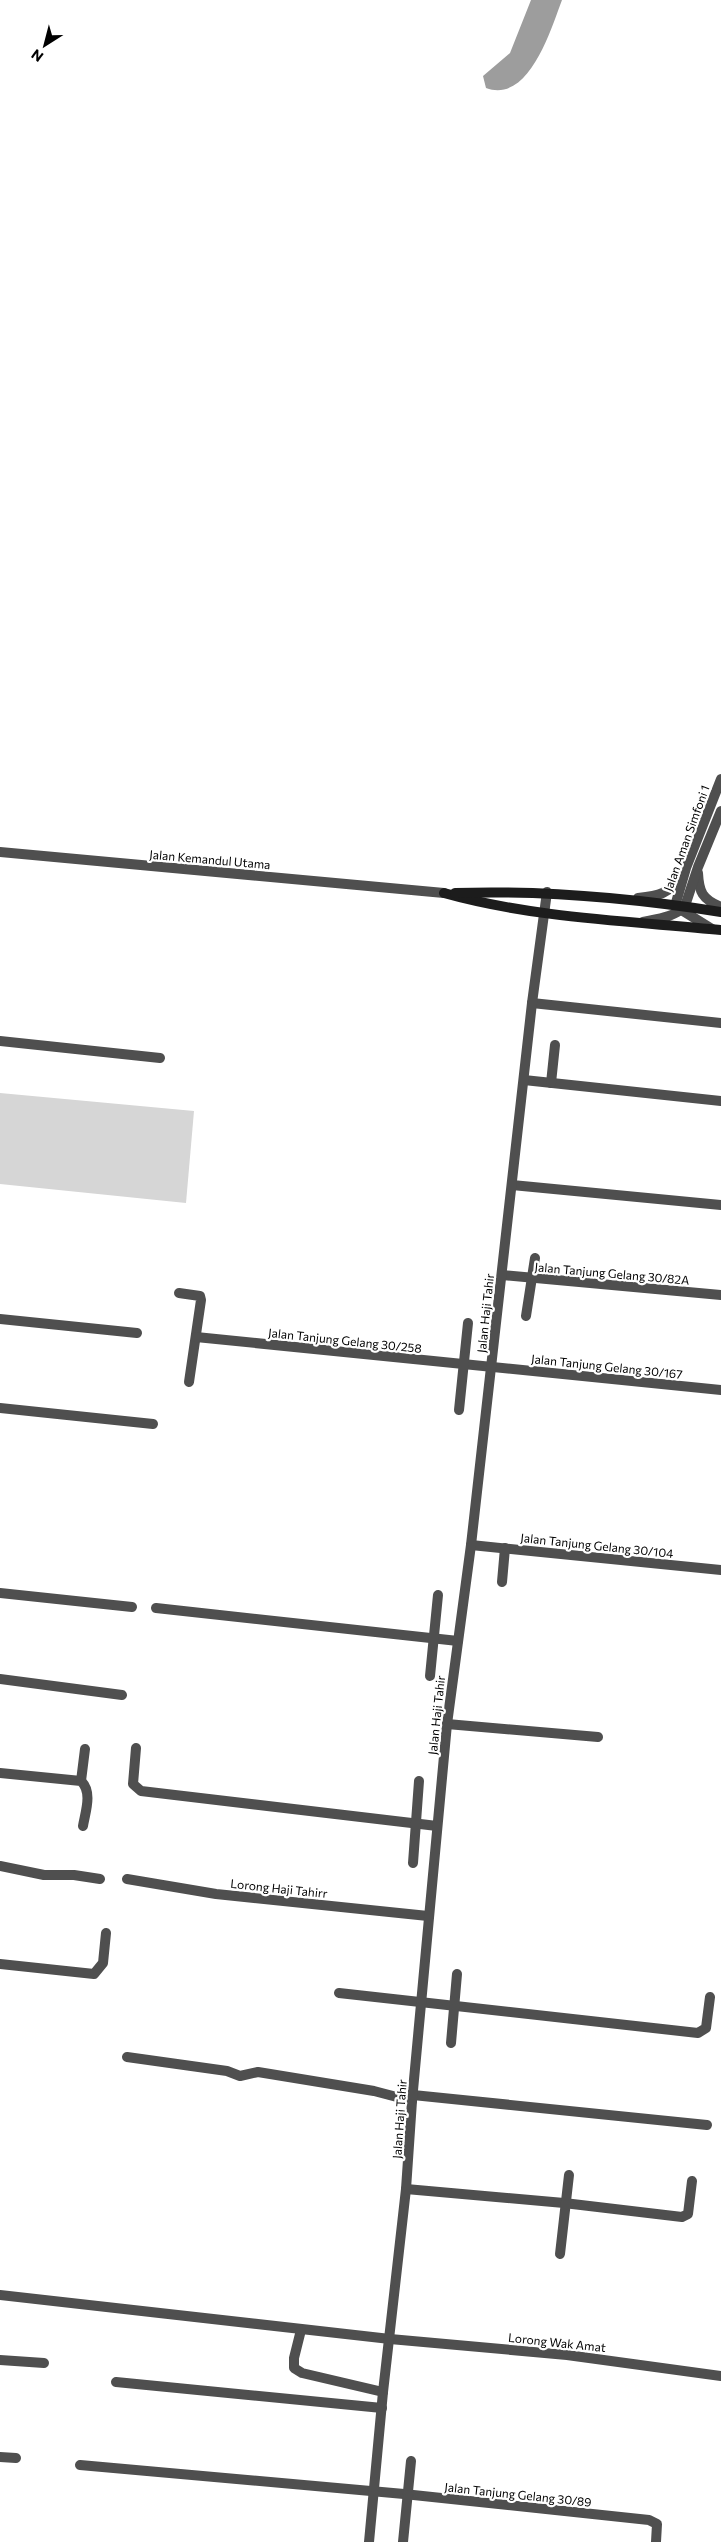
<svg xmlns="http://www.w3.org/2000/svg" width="721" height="2542" viewBox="0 0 721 2542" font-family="Commissioner,sans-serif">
	<rect width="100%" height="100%" fill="#fff"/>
	<path fill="#d6d6d6" d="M0,1093L194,1111L186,1203L0,1184Z"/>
	<path fill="#9d9d9d" d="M531,0H562C551,29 529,104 486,88L483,76L510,53Z"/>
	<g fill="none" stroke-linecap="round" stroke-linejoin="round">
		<g stroke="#4f4f4f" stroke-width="10">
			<path d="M0,852L444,893"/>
			<path d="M698,873C699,892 702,899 721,907"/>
			<path d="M638,898C658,896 670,894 681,875"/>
			<path d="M643,922C657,919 675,917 685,906L698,867L721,811"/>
			<path d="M712,929L675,906L686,868L721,779"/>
			<path d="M532,1003L721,1023"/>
			<path d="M0,1041L160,1058"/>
			<path d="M524,1080L721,1101"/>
			<path d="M551,1083L555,1045"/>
			<path d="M512,1185L721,1205"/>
			<path d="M502,1275L721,1295"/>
			<path d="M179,1293L200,1296L201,1300L189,1382"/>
			<path d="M526,1316L535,1258"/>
			<path d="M0,1319L137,1333"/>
			<path d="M196,1337L721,1390"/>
			<path d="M0,1408L153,1424"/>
			<path d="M459,1410L468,1323"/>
			<path d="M471,1545L721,1570"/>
			<path d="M502,1582L505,1548"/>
			<path d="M0,1593L132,1607"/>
			<path d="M156,1608L458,1641"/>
			<path d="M430,1676L438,1595"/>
			<path d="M0,1679L122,1695"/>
			<path d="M447,1724L598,1737"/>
			<path d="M136,1748L133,1784L141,1791L437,1826"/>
			<path d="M0,1773L81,1781C93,1792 85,1813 83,1826"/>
			<path d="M81,1781L85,1749"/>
			<path d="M413,1863L419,1781"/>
			<path d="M0,1866L44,1875H74L100,1879"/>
			<path d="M127,1879L216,1894L428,1916"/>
			<path d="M0,1964L94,1974L103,1963L106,1933"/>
			<path d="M339,1993L698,2033L706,2028L710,1997"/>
			<path d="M451,2043L457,1974"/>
			<path d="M127,2057L227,2071L240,2076L258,2072L374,2091L412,2101"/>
			<path d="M413,2095L707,2125"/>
			<path d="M406,2189L564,2203L682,2217L688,2214L692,2181"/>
			<path d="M560,2254L569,2175"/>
			<path d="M0,2295L390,2339L567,2355L721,2376"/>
			<path d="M301,2330L294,2358V2368L302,2373L383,2392"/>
			<path d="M0,2360L44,2363"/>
			<path d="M116,2382L382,2408"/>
			<path d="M0,2457L16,2458"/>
			<path d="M80,2465L404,2494L649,2520L657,2524L656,2542"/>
			<path d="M369,2542L383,2392L406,2189L412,2101L447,1724L471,1545L532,1003L547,892"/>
			<path d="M403,2542L411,2461"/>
		</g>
		<g stroke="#1c1c1c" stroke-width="10">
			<path d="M444,893C533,918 629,921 721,930"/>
			<path d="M455,893C545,890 632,898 721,912"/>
		</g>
	</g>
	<g text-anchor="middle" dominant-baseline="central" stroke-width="4.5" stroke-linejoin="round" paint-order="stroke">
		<g font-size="12" fill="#000" stroke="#fff">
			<text transform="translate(686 838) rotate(-70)">Jalan Aman Simfoni 1</text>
			<text transform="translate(210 859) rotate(5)">Jalan Kemandul Utama</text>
			<text transform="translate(612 1273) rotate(5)">Jalan Tanjung Gelang 30/82A</text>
			<text transform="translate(485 1313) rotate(-84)">Jalan Haji Tahir</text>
			<text transform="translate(345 1340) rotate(6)">Jalan Tanjung Gelang 30/258</text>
			<text transform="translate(607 1366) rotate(6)">Jalan Tanjung Gelang 30/167</text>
			<text transform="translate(597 1545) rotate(6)">Jalan Tanjung Gelang 30/104</text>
			<text transform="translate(436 1715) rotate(-84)">Jalan Haji Tahir</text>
			<text transform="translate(279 1888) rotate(6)">Lorong Haji Tahirr</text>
			<text transform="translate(399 2119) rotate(-86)">Jalan Haji Tahir</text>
			<text transform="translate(557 2342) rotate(6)">Lorong Wak Amat</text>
			<text transform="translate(518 2494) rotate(6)">Jalan Tanjung Gelang 30/89</text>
		</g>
	</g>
	<g transform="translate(45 45) rotate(216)" stroke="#ffffff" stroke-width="4" paint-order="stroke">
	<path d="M0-4L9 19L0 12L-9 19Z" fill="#000000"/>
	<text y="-8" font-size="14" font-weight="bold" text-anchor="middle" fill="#000000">N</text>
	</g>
</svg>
